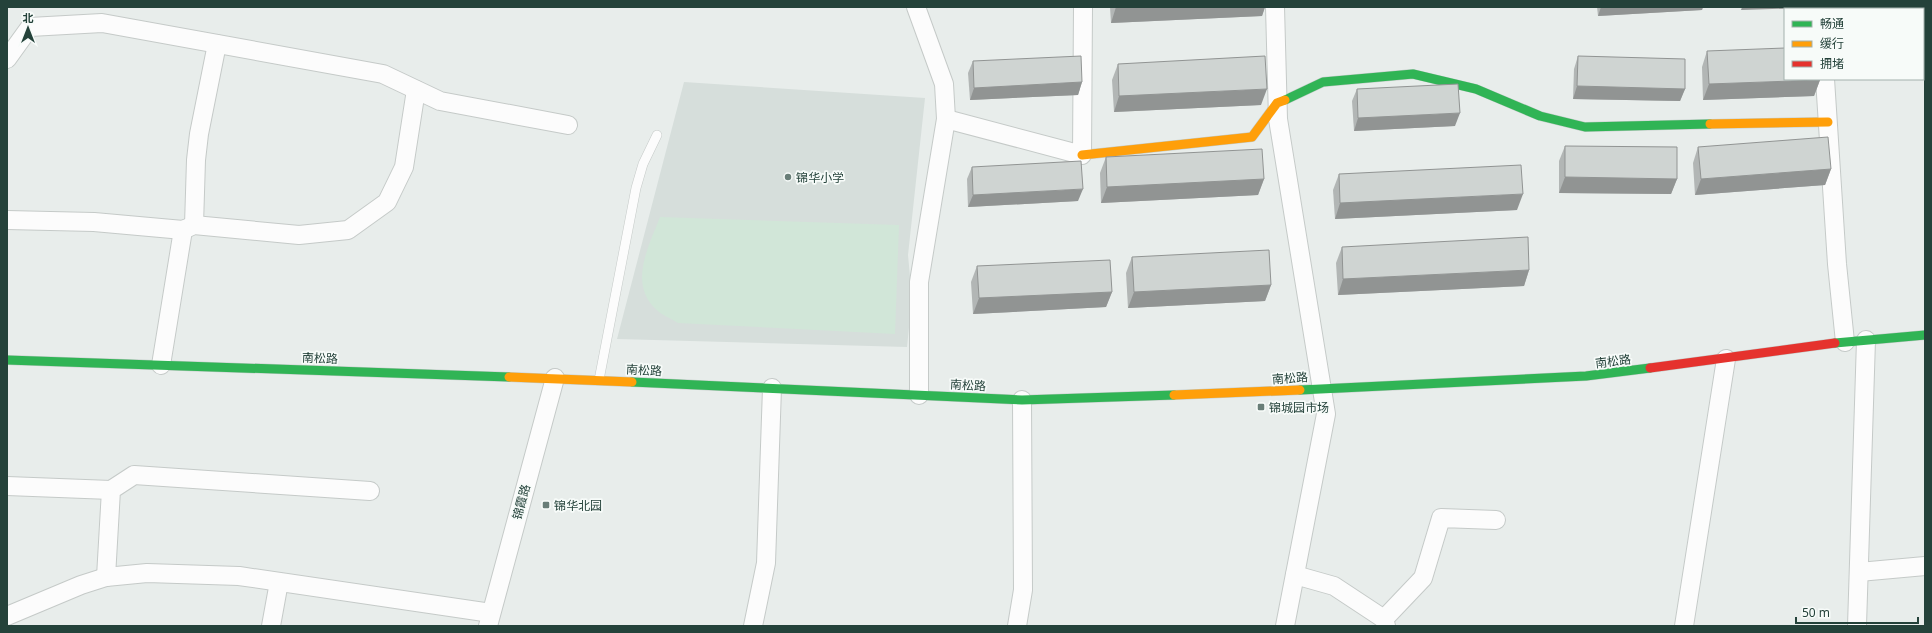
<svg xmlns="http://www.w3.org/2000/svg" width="1932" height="633" viewBox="0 0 1932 633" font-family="'Noto Sans','Noto Sans SC',sans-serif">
	<rect width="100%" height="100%" fill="#e8edeb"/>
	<path fill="#d6dedb" d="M684,82L925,98L908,255L912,298L907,347L617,339Z"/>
	<path fill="#d1e6d8" d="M660,217L899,225L895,334L678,323C672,319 664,316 659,312C627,286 648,248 660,217Z"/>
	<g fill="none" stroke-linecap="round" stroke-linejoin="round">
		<g stroke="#c5cac8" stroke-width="10">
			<path id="lane" d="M599,380L636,188L643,164L657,135"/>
		</g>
		<g stroke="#c5cac8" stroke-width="20">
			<g id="street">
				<path d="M916,7L944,84L946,119L919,282V395"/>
				<path d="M1275,7L1278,119L1326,414L1285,626"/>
				<path d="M1821,7V9"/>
				<path d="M7,59L30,27L102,23L383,74L440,101L568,125"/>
				<path d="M1825,79L1837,264L1845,342"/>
				<path d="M946,119L1082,155L1083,7"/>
				<path d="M7,220L94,222L183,230L194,225L299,235L348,230L387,202L404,167L416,90"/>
				<path d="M194,225L196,160L199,134L217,44"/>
				<path d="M161,365L183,230"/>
				<path d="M7,486L111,490"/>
				<path d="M1859,572L1925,566"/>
				<path d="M1295,575L1334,586L1384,619L1386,626"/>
				<path d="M106,577L111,490L134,475L370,491"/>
				<path d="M7,616L81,585L106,577L147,573L239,576L491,613"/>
				<path d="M1384,619L1423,578L1441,518L1496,520"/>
				<path d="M271,626L279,582"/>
				<path d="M488,626L555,378"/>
				<path d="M753,626L766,563L772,388"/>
				<path d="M1017,626L1023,590L1022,400"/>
				<path d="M1684,626L1726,359"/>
				<path d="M1857,626L1866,340"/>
			</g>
		</g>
		<g stroke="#c3cbc8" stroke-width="10">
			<g id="fast">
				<path d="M1285,100L1323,82L1413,74L1476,89L1540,116L1585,127L1710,124"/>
				<path d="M1835,343L1925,335"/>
				<path d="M7,360L509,377"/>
				<path d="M632,382L1022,400L1174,395"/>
				<path d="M1300,390L1586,376L1650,368"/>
			</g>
		</g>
		<g stroke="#c3cbc8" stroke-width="10">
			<g id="slow">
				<path d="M1710,124L1828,122"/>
				<path d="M1082,155L1252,137L1277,103L1285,100"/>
				<path d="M509,377L632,382"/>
				<path d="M1174,395L1300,390"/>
			</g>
		</g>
		<g stroke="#c3cbc8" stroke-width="10">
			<path id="jam" d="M1650,368L1835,343"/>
		</g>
		<use href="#lane" stroke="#fcfcfc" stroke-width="9"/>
		<use href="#street" stroke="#fcfcfc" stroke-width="18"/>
		<use href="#fast" stroke="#30b455" stroke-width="9"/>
		<use href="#slow" stroke="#ff9f0a" stroke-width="9"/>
		<use href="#jam" stroke="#e5322d" stroke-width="9"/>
	</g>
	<g fill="#b2b6b5">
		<path d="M1110,7H1265L1262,16L1111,23Z"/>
		<path d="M1597,7H1703L1702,10L1598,16Z"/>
		<path d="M1707,51L1820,80L1814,96L1703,100L1702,67Z"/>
		<path d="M1578,56L1685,89L1680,101L1573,99L1574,69Z"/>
		<path d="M973,61L1082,82L1078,95L970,100L968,73Z"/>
		<path d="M1118,64L1261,105L1114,112L1112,80Z"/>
		<path d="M1357,89L1455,126L1354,131L1352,101Z"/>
		<path d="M1565,146L1677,179L1671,194L1559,193V161Z"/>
		<path d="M1698,147L1831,169L1825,185L1695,195L1693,163Z"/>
		<path d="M1106,157L1264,179L1258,195L1101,203L1100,173Z"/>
		<path d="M972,167L1078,201L968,207L967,179Z"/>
		<path d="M1339,174L1517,210L1335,219L1333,190Z"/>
		<path d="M1342,247L1529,270L1524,286L1338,295L1336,263Z"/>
		<path d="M1132,257L1271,285L1265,301L1128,308L1126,273Z"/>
		<path d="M977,266L1112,292L1106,307L973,314L971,282Z"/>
	</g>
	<g fill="#919493">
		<path d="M1116,7H1265L1262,16L1111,23Z"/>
		<path d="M1601,7H1703L1702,10L1598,16Z"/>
		<path d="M1742,7H1810V8L1741,10Z"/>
		<path d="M1820,80L1814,96L1703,100L1709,84Z"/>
		<path d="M1082,82L1078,95L970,100L974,88Z"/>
		<path d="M1577,86L1685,89L1680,101L1573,99Z"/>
		<path d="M1267,89L1261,105L1114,112L1119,96Z"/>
		<path d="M1460,113L1455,126L1354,131L1358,118Z"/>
		<path d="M1831,169L1825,185L1695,195L1701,179Z"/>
		<path d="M1565,177L1677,179L1671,194L1559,193Z"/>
		<path d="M1264,179L1258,195L1101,203L1107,187Z"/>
		<path d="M1083,189L1078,201L968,207L973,195Z"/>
		<path d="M1523,194L1517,210L1335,219L1340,203Z"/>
		<path d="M1529,270L1524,286L1338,295L1343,279Z"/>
		<path d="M1271,285L1265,301L1128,308L1134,292Z"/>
		<path d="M1112,292L1106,307L973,314L979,298Z"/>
	</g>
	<g fill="#cfd4d2" stroke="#919493">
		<path d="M1785,48V79H1820V80L1709,84L1707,51Z"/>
		<path d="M1081,56L1082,82L974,88L973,61Z"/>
		<path d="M1265,56L1267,89L1119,96L1118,64Z"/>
		<path d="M1578,56L1685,59V89L1577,86Z"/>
		<path d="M1458,84L1460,113L1358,118L1357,89Z"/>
		<path d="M1828,137L1831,169L1701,179L1698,147Z"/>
		<path d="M1565,146L1677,147V179L1565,177Z"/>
		<path d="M1262,149L1264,179L1107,187L1106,157Z"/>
		<path d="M1081,161L1083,189L973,195L972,167Z"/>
		<path d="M1521,165L1523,194L1340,203L1339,174Z"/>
		<path d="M1528,237L1529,270L1343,279L1342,247Z"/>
		<path d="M1269,250L1271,285L1134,292L1132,257Z"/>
		<path d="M1110,260L1112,292L979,298L977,266Z"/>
	</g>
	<g fill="#697e78" stroke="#f7fbf9" stroke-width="1.5">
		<circle cx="788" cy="177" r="4"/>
		<rect x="1257" y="403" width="8" height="8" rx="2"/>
		<rect x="542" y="501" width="8" height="8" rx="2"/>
	</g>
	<g text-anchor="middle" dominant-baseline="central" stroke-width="3.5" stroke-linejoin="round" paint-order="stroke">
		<g font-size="12" fill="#24423a" stroke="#f7fbf9" text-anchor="start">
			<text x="796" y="177">锦华小学</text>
			<text x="1269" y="407">锦城园市场</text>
			<text x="554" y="505">锦华北园</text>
		</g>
		<g font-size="12" fill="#24423a" stroke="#f7fbf9">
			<text transform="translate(320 358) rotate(2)">南松路</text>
			<text transform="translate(1613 361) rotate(-7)">南松路</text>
			<text transform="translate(644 370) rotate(3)">南松路</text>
			<text transform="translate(1290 378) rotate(-4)">南松路</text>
			<text transform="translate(968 385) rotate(3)">南松路</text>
			<text transform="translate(521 502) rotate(-75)">锦霞路</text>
		</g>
	</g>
	<rect width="1932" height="633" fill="none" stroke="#24423a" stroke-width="16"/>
	<rect x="1784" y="8" width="140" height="72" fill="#f7fbf9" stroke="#a3b1ad"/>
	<rect x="1792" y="21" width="20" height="6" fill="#30b455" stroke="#a3b1ad"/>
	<text x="1820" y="28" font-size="12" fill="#24423a">畅通</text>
	<rect x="1792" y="41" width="20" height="6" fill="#ff9f0a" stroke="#a3b1ad"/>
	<text x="1820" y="48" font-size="12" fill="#24423a">缓行</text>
	<rect x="1792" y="61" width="20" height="6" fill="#e5322d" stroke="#a3b1ad"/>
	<text x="1820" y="68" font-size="12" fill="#24423a">拥堵</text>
	<g transform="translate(28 28)" stroke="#f7fbf9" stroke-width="3" paint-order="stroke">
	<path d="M0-3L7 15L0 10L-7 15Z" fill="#24423a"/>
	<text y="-6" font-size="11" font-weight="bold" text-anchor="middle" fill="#24423a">北</text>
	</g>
	<path d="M1796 617v6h122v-6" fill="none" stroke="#24423a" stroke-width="2"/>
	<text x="1802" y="617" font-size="12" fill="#24423a" stroke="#f7fbf9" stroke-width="3" paint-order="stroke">50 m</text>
</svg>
